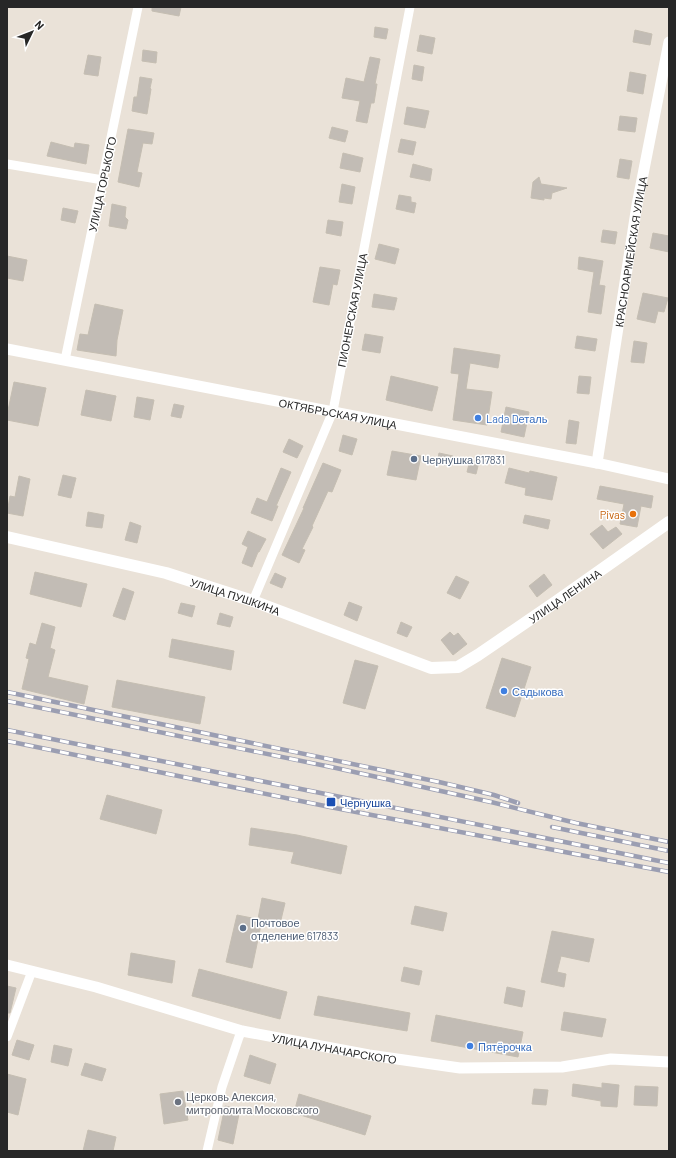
<svg xmlns="http://www.w3.org/2000/svg" width="676" height="1158" viewBox="0 0 676 1158" font-family="Barlow,sans-serif">
	<rect width="100%" height="100%" fill="#eae2d8"/>
	<g fill="#c2bcb5" stroke="#c5beb2">
		<path d="M152,7H181L179,16L152,11Z"/>
		<path d="M375,27L388,29L386,39L374,37Z"/>
		<path d="M635,30L652,34L650,45L633,42Z"/>
		<path d="M420,35L435,38L432,54L417,51Z"/>
		<path d="M143,50L157,52L156,63L142,61Z"/>
		<path d="M88,55L101,57L98,76L84,74Z"/>
		<path d="M370,57L380,59L375,84H377L374,103H371L367,123L356,121L360,101L342,98L346,78L364,82Z"/>
		<path d="M414,65L424,67L422,81L412,79Z"/>
		<path d="M630,72L646,75L643,94L627,91Z"/>
		<path d="M140,77L152,79L150,88L151,89L147,114L132,111L134,97H137Z"/>
		<path d="M407,107L429,111L425,128L404,124Z"/>
		<path d="M620,116L637,118L635,132L618,130Z"/>
		<path d="M332,127L348,131L345,142L329,138Z"/>
		<path d="M128,129L154,133L152,144L143,143L137,172L142,173L139,187L118,182Z"/>
		<path d="M401,139L416,142L413,155L398,152Z"/>
		<path d="M51,142L74,148L75,143L89,145L86,164L47,156Z"/>
		<path d="M343,153L363,158L360,172L340,168Z"/>
		<path d="M620,159L632,161L629,179L617,177Z"/>
		<path d="M413,164L432,169L430,181L410,177Z"/>
		<path d="M539,177L541,184L567,188L552,193L551,199L544,198V200L531,198L533,182Z"/>
		<path d="M342,184L355,187L352,204L339,202Z"/>
		<path d="M399,195L411,197V202L416,203L414,213L396,209Z"/>
		<path d="M112,204L126,207L125,217L128,220L126,229L109,226Z"/>
		<path d="M63,208L78,211L75,223L61,220Z"/>
		<path d="M328,220L343,222L341,236L326,233Z"/>
		<path d="M603,230L617,232L615,244L601,242Z"/>
		<path d="M653,233L669,236V252L650,248Z"/>
		<path d="M379,244L399,249L395,264L375,259Z"/>
		<path d="M7,256L27,260L23,281L7,278Z"/>
		<path d="M579,257L603,261L599,285L605,286L601,314L588,312L594,272L578,269Z"/>
		<path d="M320,267L340,270L337,285L333,284L329,305L313,302Z"/>
		<path d="M643,293L668,298L664,312L658,311L655,323L637,319Z"/>
		<path d="M374,294L397,298L394,310L372,307Z"/>
		<path d="M95,304L123,310L117,340L116,356L77,350L80,334L88,335Z"/>
		<path d="M365,334L383,337L380,353L362,350Z"/>
		<path d="M577,336L597,339L595,351L575,348Z"/>
		<path d="M634,341L647,343L644,363L631,362Z"/>
		<path d="M454,348L500,355L498,368L470,363L466,389L492,392L487,425L453,420L459,374L451,373Z"/>
		<path d="M391,376L438,387L432,411L386,400Z"/>
		<path d="M579,376L591,377L589,394L577,393Z"/>
		<path d="M14,382L46,388L38,426L7,420V415Z"/>
		<path d="M86,390L116,396L111,421L81,415Z"/>
		<path d="M137,397L154,400L150,420L134,417Z"/>
		<path d="M174,404L184,406L181,418L171,416Z"/>
		<path d="M506,407L529,412L524,437L501,432Z"/>
		<path d="M569,420L579,422L576,444L566,443Z"/>
		<path d="M343,435L357,439L352,455L339,451Z"/>
		<path d="M289,439L303,446L297,458L283,452Z"/>
		<path d="M392,451L421,456L416,480L387,475Z"/>
		<path d="M439,453L453,456L450,466L437,463Z"/>
		<path d="M470,460L479,462L476,474L467,472Z"/>
		<path d="M323,463L341,470L332,492L328,491L312,526L313,527L302,549L305,550L299,563L282,555L304,508H303Z"/>
		<path d="M281,468L291,472L276,506H278L272,521L251,513L257,498L267,502Z"/>
		<path d="M509,468L529,473L530,471L557,477L552,500L525,495L526,488L505,483Z"/>
		<path d="M63,475L76,478L71,498L58,495Z"/>
		<path d="M19,476L30,479L23,516L7,513L10,496L15,497Z"/>
		<path d="M600,486L653,496L651,508L641,506L637,527L620,524L624,504L597,499Z"/>
		<path d="M88,512L104,515L102,528L86,526Z"/>
		<path d="M525,515L550,520L548,529L523,523Z"/>
		<path d="M130,522L141,526L137,543L125,540Z"/>
		<path d="M602,525L608,532L616,527L622,534L603,549L590,534Z"/>
		<path d="M248,531L266,539L259,552H258L252,567L242,563L248,547L242,544Z"/>
		<path d="M35,572L87,584L81,607L30,594Z"/>
		<path d="M275,573L286,578L282,588L270,583Z"/>
		<path d="M544,574L552,585L537,597L529,586Z"/>
		<path d="M456,576L469,582L460,599L447,593Z"/>
		<path d="M123,588L134,592L125,620L113,616Z"/>
		<path d="M349,602L362,607L357,621L344,615Z"/>
		<path d="M181,603L195,606L192,617L178,613Z"/>
		<path d="M220,613L233,617L230,627L217,624Z"/>
		<path d="M401,622L412,627L407,637L397,633Z"/>
		<path d="M42,623L55,627L50,648L55,650L48,677L88,686L84,704L22,689L29,659L26,658L30,643L36,645Z"/>
		<path d="M450,632L454,636L458,633L467,644L453,655L441,640Z"/>
		<path d="M172,639L234,651L231,670L169,657Z"/>
		<path d="M502,658L531,667L515,717L486,708Z"/>
		<path d="M355,660L378,666L365,709L343,703Z"/>
		<path d="M117,680L205,697L200,724L112,707Z"/>
		<path d="M107,795L162,810L156,834L100,819Z"/>
		<path d="M251,828L297,835L347,846L341,874L291,863L294,852L249,845Z"/>
		<path d="M262,898L285,903L280,924L258,919Z"/>
		<path d="M415,906L447,913L443,931L411,924Z"/>
		<path d="M237,915L262,920L252,968L226,962Z"/>
		<path d="M552,931L594,939L589,962L561,956L557,972L566,974L564,987L541,982Z"/>
		<path d="M131,953L175,961L172,983L128,975Z"/>
		<path d="M404,967L422,971L419,985L401,981Z"/>
		<path d="M199,969L287,992L280,1019L192,996Z"/>
		<path d="M7,986L16,988L10,1013H7Z"/>
		<path d="M507,987L525,991L522,1007L504,1003Z"/>
		<path d="M318,996L410,1013L407,1031L314,1015Z"/>
		<path d="M564,1012L606,1019L602,1037L561,1030Z"/>
		<path d="M436,1015L523,1032L518,1057L431,1041Z"/>
		<path d="M17,1040L34,1045L29,1060L12,1055Z"/>
		<path d="M54,1045L72,1049L68,1066L51,1062Z"/>
		<path d="M250,1055L276,1064L270,1084L244,1076Z"/>
		<path d="M85,1063L106,1069L102,1081L81,1075Z"/>
		<path d="M7,1074L26,1079L18,1115L7,1112Z"/>
		<path d="M602,1083L619,1085L617,1107L601,1106V1101L572,1096L573,1084L602,1088Z"/>
		<path d="M635,1086L658,1087L657,1106L634,1105Z"/>
		<path d="M534,1089L548,1090L546,1105L532,1104Z"/>
		<path d="M183,1091L188,1120L164,1124L160,1094Z"/>
		<path d="M299,1094L371,1116L365,1135L294,1113Z"/>
		<path d="M225,1106L240,1109L233,1144L218,1140Z"/>
		<path d="M88,1130L116,1137L113,1151H83Z"/>
	</g>
	<g fill="none" stroke-linecap="round" stroke-linejoin="round">
		<g stroke="#fff" stroke-width="9">
			<path d="M7,164L103,180"/>
			<path d="M65,360L138,7"/>
			<path d="M253,601L333,411L410,7"/>
			<path d="M7,1037L32,971"/>
			<path d="M207,1151L222,1087L239,1037L242,1031"/>
		</g>
		<g stroke="#fff" stroke-width="11">
			<path id="s1" d="M7,349L597,463L669,479"/>
			<path id="s2" d="M597,463L637,205L669,42"/>
			<path id="s3" d="M7,965L96,987L242,1031L369,1055L460,1068L562,1067L611,1059L669,1062"/>
		</g>
		<path stroke="#fff" stroke-width="12" id="s4" d="M7,537L166,573L253,601L431,668L458,667L478,655L557,601L669,522"/>
		<g stroke="#9b9eb2" stroke-width="4.5">
			<g id="rail">
				<path d="M7,692L439,782L494,795L518,803"/>
				<path d="M7,701L336,768L491,802L576,823L669,842"/>
				<path d="M7,730L669,863"/>
				<path d="M7,741L330,807L669,872"/>
				<path d="M552,827L669,851"/>
			</g>
		</g>
		<use href="#rail" stroke="#fff" stroke-width="3" stroke-dasharray="9" stroke-linecap="butt"/>
	</g>
	<g fill="#3f7fe0" stroke="#fff" stroke-width="1.5">
		<circle cx="478" cy="418" r="4"/>
		<circle cx="504" cy="691" r="4"/>
		<circle cx="470" cy="1046" r="4"/>
	</g>
	<g fill="#5c6f8a" stroke="#fff" stroke-width="1.5">
		<circle cx="414" cy="459" r="4"/>
		<circle cx="243" cy="928" r="4"/>
	</g>
	<circle fill="#e8710a" stroke="#fff" stroke-width="1.5" cx="633" cy="514" r="4"/>
	<rect fill="#1a4fb4" stroke="#fff" stroke-width="1.5" x="326" y="797" width="10" height="10" rx="2"/>
	<circle fill="#6b7280" stroke="#fff" stroke-width="1.5" cx="178" cy="1102" r="4"/>
	<g text-anchor="middle" dominant-baseline="central" stroke-width="3" stroke-linejoin="round" paint-order="stroke">
		<g font-size="11" fill="#272727" stroke="#fff">
			<text transform="translate(102 184) rotate(-78)">УЛИЦА ГОРЬКОГО</text>
			<text stroke="none"><textPath href="#s2" startOffset="214">КРАСНОАРМЕЙСКАЯ УЛИЦА</textPath></text>
			<text transform="translate(352 310) rotate(-79)">ПИОНЕРСКАЯ УЛИЦА</text>
			<text stroke="none"><textPath href="#s1" startOffset="337">ОКТЯБРЬСКАЯ УЛИЦА</textPath></text>
			<text stroke="none"><textPath href="#s4" startOffset="600">УЛИЦА ЛЕНИНА</textPath></text>
			<text stroke="none"><textPath href="#s4" startOffset="236">УЛИЦА ПУШКИНА</textPath></text>
			<text stroke="none"><textPath href="#s3" startOffset="338">УЛИЦА ЛУНАЧАРСКОГО</textPath></text>
		</g>
		<g font-size="11" fill="#366cbe" stroke="#fff" text-anchor="start">
			<text x="486" y="418">Lada Dеталь</text>
			<text x="512" y="691">Садыкова</text>
			<text x="478" y="1046">Пятёрочка</text>
		</g>
		<g font-size="11" fill="#4e5e75" stroke="#fff" text-anchor="start">
			<text x="422" y="459">Чернушка 617831</text>
			<text x="251" y="922">Почтовое<tspan x="251" dy="13">отделение 617833</tspan></text>
		</g>
		<g font-size="11" fill="#c56008" stroke="#fff" text-anchor="end">
			<text x="625" y="514">Pivas</text>
		</g>
		<g font-size="11" fill="#164399" stroke="#fff" text-anchor="start">
			<text x="340" y="802">Чернушка</text>
		</g>
		<g font-size="11" fill="#5b616d" stroke="#fff" text-anchor="start">
			<text x="186" y="1096">Церковь Алексия,<tspan x="186" dy="13">митрополита Московского</tspan></text>
		</g>
	</g>
	<rect width="676" height="1158" fill="none" stroke="#272727" stroke-width="16"/>
	<g transform="translate(32 32) rotate(47)" stroke="#ffffff" stroke-width="3" paint-order="stroke">
	<path d="M0-3L7 15L0 10L-7 15Z" fill="#272727"/>
	<text y="-6" font-size="11" font-weight="bold" text-anchor="middle" fill="#272727">N</text>
	</g>
</svg>
